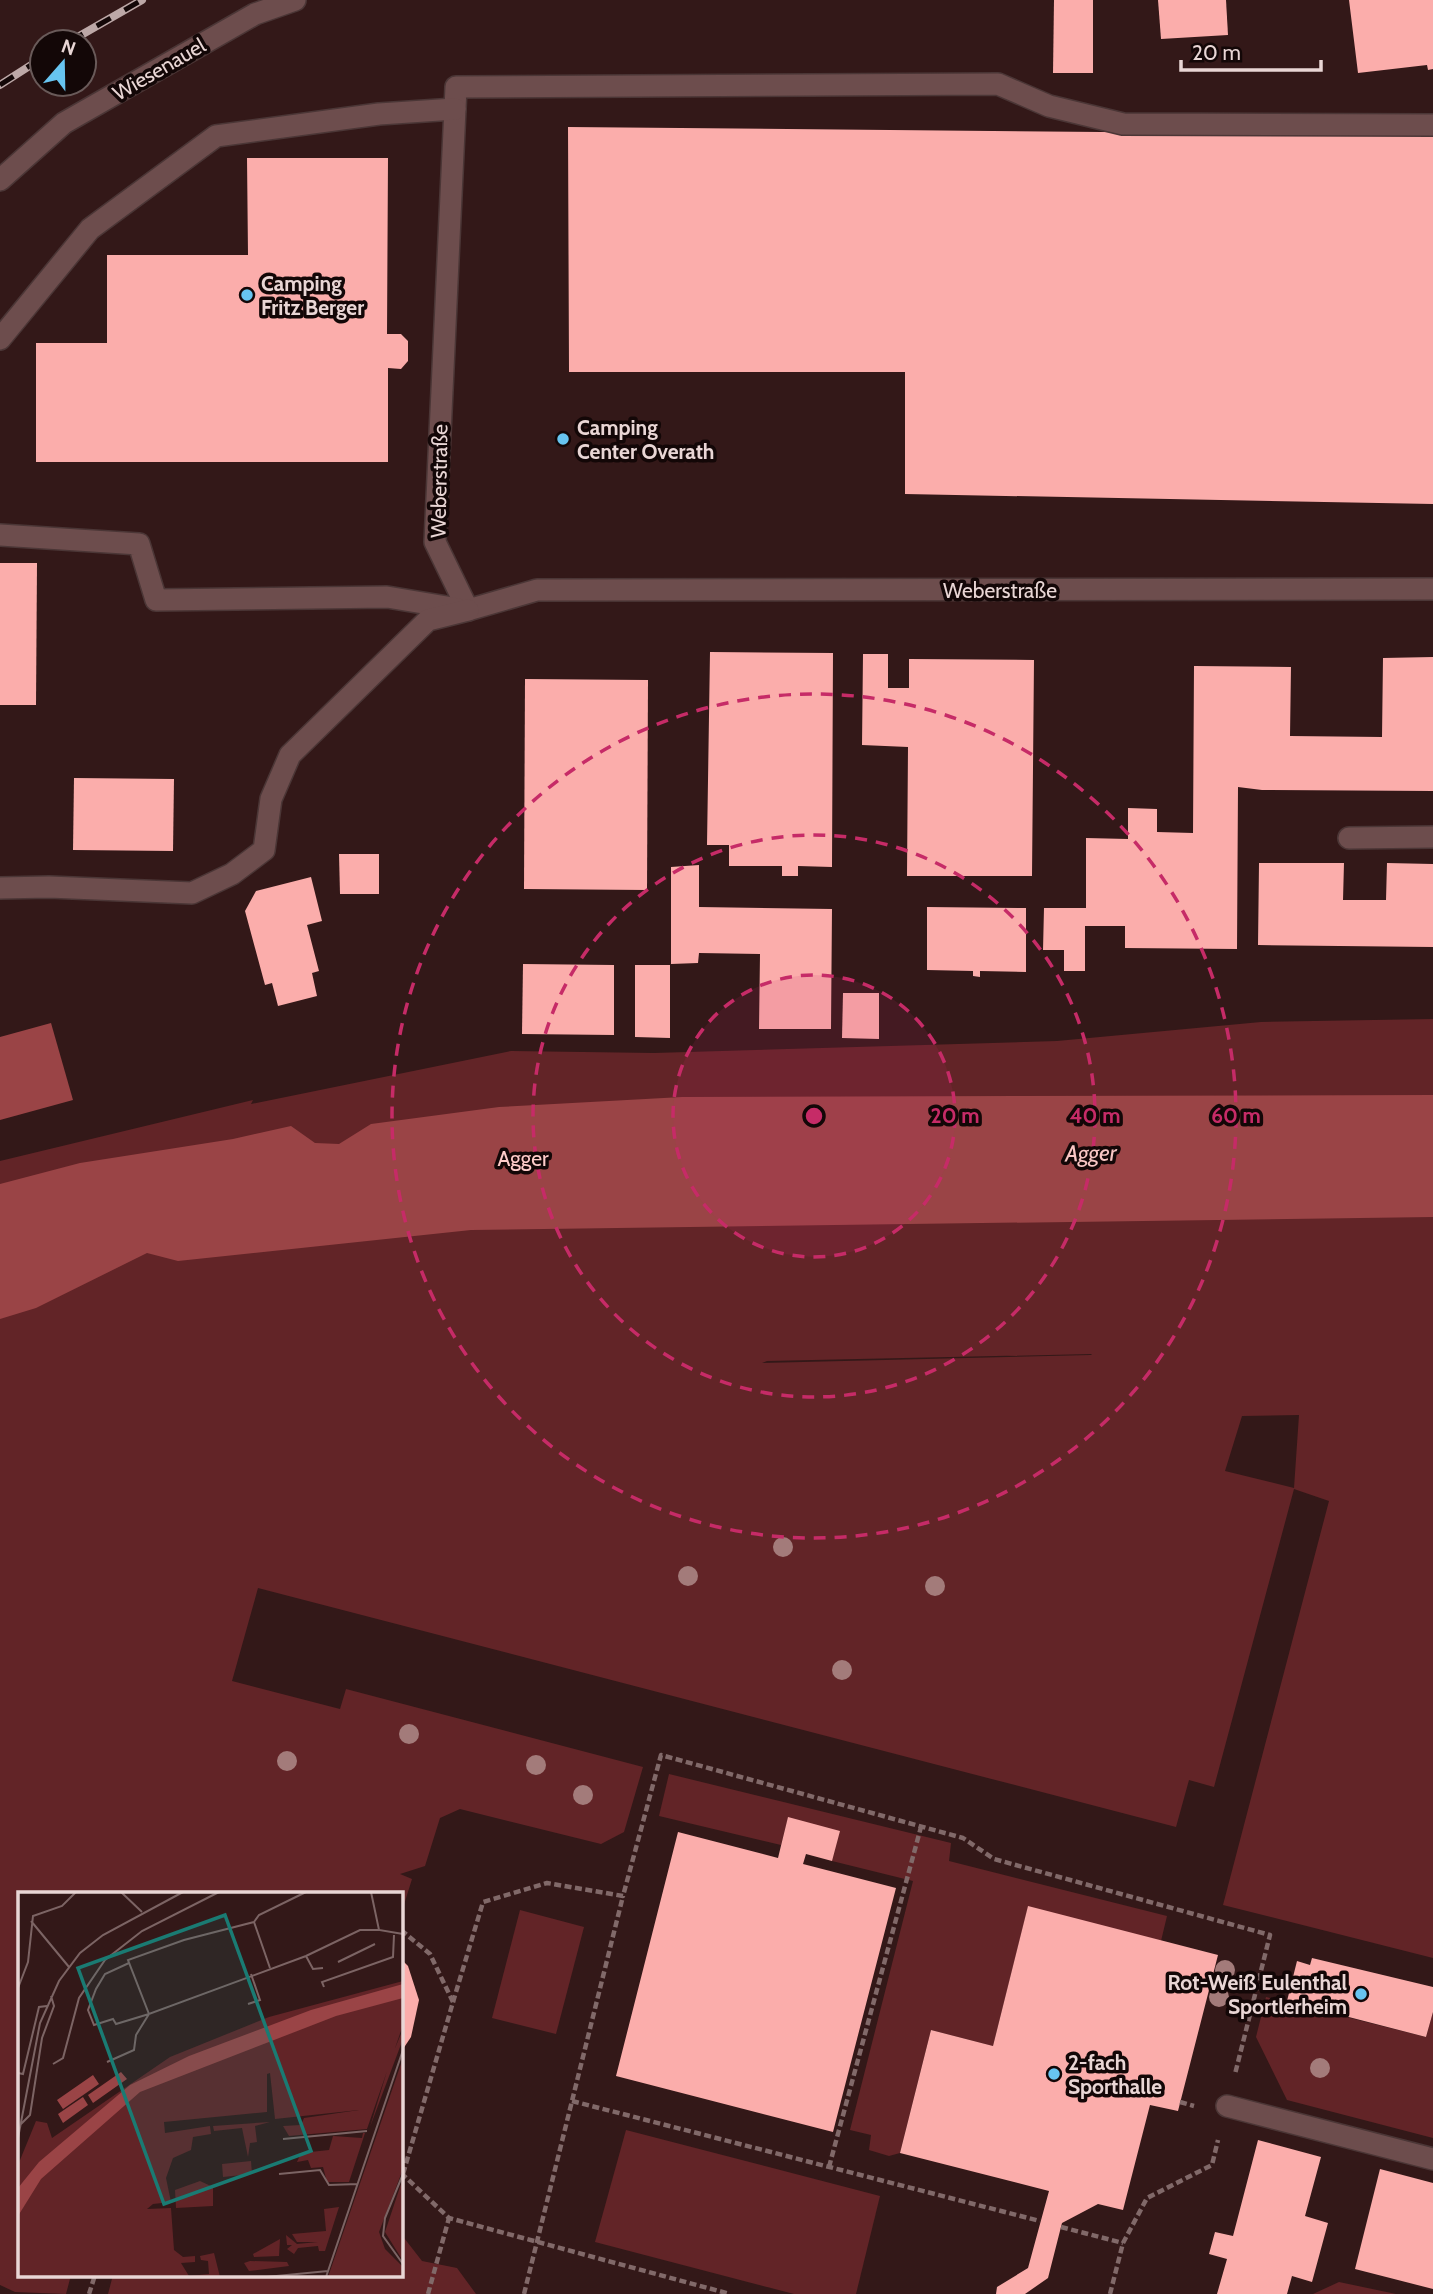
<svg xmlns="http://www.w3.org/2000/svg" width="1433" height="2294" viewBox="0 0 1433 2294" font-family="Cabin,sans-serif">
	<rect width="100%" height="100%" fill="#331818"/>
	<g fill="#622427" fill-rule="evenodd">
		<path d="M1433,1019V1958L1223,1905L1329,1501L1294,1489L1214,1787L1189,1780L1176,1827L258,1588L232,1681L340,1709L346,1689L643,1767L624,1832L601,1844L460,1809L440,1818L425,1866L400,1874L412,1879L402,1911L401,1893H19V2275H71L66,2294L15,2292L0,2285V1161L253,1100L251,1104L511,1051L654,1053L1057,1041L1261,1022ZM1092,1354L1091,1355L762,1363L767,1361ZM1299,1415L1294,1488L1225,1471L1242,1416Z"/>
		<path d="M669,1774L951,1843L949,1861L1167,1916L1161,1941L1028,1907L993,2046L931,2030L900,2153L889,2156L869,2150L871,2135L850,2130L913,1881L832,1861L788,1818L781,1845L659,1816Z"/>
		<path d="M520,1910L584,1927L556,2034L492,2018Z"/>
		<path d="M1266,1997L1426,2037L1433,2012V2138L1287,2100L1256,2037Z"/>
		<path d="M626,2130L880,2196L856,2294H794L595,2242Z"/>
		<path d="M401,2234L422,2261L457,2268L476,2294H108L113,2275H401Z"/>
		<path d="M1339,2282L1396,2294H1313Z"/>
	</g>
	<g fill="#9a4446">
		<path d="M51,1023L73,1100L0,1120V1037Z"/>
		<path d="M1433,1095V1217L471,1230L178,1261L147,1253L36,1308L0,1319V1184L80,1163L233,1139L291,1126L315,1143L339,1144L371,1124L499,1107L682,1097Z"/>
	</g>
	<g fill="#fbadab">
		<path d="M1054,0H1093V73H1053Z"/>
		<path d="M1158,0H1226L1228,35L1161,39Z"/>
		<path d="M1349,0H1433V69L1428,70L1427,65L1358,73Z"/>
		<path d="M568,127L1433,135V504L905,494V372H569Z"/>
		<path d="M247,158H388L387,334H401L408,341V361L401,369L388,368V462H36V343H107V255H248Z"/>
		<path d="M0,563H37L36,705H0Z"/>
		<path d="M710,652L833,653L832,867L798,866V876H782V866H729V845H707Z"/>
		<path d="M863,654H888V688H909V659L1034,660L1032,876H907L908,747L862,745Z"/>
		<path d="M1433,657V791L1262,790L1238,787L1237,949L1125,948V926H1085V971H1064V950H1043L1044,908H1086V838L1128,839V808L1157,809V832L1193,833L1194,666L1291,667L1290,736L1382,737L1383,658Z"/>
		<path d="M525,679L648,680L647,890L524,889Z"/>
		<path d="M74,778L174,779L173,851L73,850Z"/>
		<path d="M339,854H379V894H340Z"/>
		<path d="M1259,863H1344L1343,900H1386L1387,863L1433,864V947L1258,945Z"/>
		<path d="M699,865V907L832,909L831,1029H759L760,954L699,953L698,963L671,964V867Z"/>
		<path d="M311,877L322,921L307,925L319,971L312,973L317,996L278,1006L272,983L265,985L245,911L256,891Z"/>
		<path d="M927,907L1026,908V972L980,971V977L973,976V971L927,970Z"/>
		<path d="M523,964L614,965V1035L522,1034Z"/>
		<path d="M635,965H670V1038L635,1037Z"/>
		<path d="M843,993H879V1039L842,1038Z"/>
		<path d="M788,1817L840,1831L832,1861L806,1854L803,1864L896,1888L833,2132L616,2076L678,1832L778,1858Z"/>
		<path d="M1028,1906L1218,1955L1178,2111L1150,2105L1123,2210L1098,2204L1062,2223L1048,2278L1025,2294H996L997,2287L1028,2268L1049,2191L900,2153L931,2030L993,2046Z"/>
		<path d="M1312,1958L1433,1987V2012L1426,2037L1287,2001L1297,1961L1310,1965Z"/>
		<path d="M401,1959L408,1966L419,2000L411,2037L401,2052Z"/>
		<path d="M1258,2140L1321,2157L1305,2216L1328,2223L1312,2282L1292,2276L1287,2294H1217L1227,2259L1209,2254L1215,2232L1233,2236Z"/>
		<path d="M1380,2169L1433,2183V2289L1355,2269Z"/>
	</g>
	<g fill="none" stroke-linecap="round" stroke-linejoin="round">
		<g stroke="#4b3636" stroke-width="24">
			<g id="minor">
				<path d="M1433,125L1123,124L1049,106L998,84L456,87L435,542L468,610L537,590L1433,589"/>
				<path d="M0,180L64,123L255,14L295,0"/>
				<path d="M0,339L90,229L216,136L379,114L455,109"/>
				<path d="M0,535L139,544L156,600L387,597L459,609"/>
				<path d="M1349,838L1433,837"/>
				<path d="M0,888L49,887L192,893L232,874L264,850L271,799L290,755L428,620L468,610"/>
				<path d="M1227,2106L1433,2159"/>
			</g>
		</g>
		<g stroke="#816969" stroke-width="4.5" stroke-dasharray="7 3.5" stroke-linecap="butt">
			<path d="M401,1930L430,1954L453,2002L403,2174"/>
			<path d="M453,2002L483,1902L547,1883L623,1896L661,1755L963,1838L994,1859L1270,1935L1235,2074"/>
			<path d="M572,2101L1040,2221"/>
			<path d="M1180,2102L1194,2106"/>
			<path d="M829,2167L921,1827"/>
			<path d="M401,2173L449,2218L730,2294"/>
			<path d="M1061,2227L1123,2243"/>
			<path d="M89,2294L95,2275"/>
			<path d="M428,2294L449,2218"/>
			<path d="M524,2294L623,1896"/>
			<path d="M1110,2294L1123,2243L1147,2198L1212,2165L1218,2140"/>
		</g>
		<use href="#minor" stroke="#6d4d4d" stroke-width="21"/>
		<g stroke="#bda8a7" stroke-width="8">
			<g id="rail">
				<path d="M69,42L142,0"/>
				<path d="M0,85L42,58"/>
			</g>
		</g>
		<use href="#rail" stroke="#130707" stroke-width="5" stroke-dasharray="16" stroke-linecap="butt"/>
	</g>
	<g fill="#a37b7a">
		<circle cx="783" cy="1547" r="10"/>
		<circle cx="688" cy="1576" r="10"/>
		<circle cx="935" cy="1586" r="10"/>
		<circle cx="842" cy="1670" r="10"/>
		<circle cx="409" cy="1734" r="10"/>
		<circle cx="287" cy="1761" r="10"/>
		<circle cx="536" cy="1765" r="10"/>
		<circle cx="583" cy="1795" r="10"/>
		<circle cx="1225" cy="1970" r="10"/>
		<circle cx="1219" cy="1997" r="10"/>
		<circle cx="1320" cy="2068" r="10"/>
	</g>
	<circle cx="814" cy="1116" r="141" fill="#c62b67" fill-opacity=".12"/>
	<g fill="none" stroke="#c62b67" stroke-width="3.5" stroke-dasharray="12 9">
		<circle cx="814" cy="1116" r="141"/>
		<circle cx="814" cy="1116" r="281"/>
		<circle cx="814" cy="1116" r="422"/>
	</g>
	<g fill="#67c4f0" stroke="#130707" stroke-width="2.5">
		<circle cx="247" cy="295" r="7"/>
		<circle cx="563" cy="439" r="7"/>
		<circle cx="1361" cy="1994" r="7"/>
		<circle cx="1054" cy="2074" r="7"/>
	</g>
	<g text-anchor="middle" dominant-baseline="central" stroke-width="7" stroke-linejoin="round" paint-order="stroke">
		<g font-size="21" fill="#e9d6d5" stroke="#130707">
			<text transform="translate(159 69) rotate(-30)">Wiesenauel</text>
			<text transform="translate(439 481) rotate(-89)">Weberstraße</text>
			<text x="1000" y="590">Weberstraße</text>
		</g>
		<g font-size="21" font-weight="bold" fill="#e9d6d5" stroke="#130707" text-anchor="start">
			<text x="261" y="283">Camping<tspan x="261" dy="24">Fritz Berger</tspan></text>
			<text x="577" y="427">Camping<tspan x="577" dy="24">Center Overath</tspan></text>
			<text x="1347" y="1982" text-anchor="end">Rot-Weiß Eulenthal<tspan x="1347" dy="24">Sportlerheim</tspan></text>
			<text x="1068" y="2062">2-fach<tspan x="1068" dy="24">Sporthalle</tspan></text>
		</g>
		<g font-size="21" fill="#feccca" stroke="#130707">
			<text x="523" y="1158">Agger</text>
		</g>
		<g font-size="23" font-style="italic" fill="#f9c6c4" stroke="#130707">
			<text transform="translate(1091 1153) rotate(-1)">Agger</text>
		</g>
	</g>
	<g transform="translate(18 1892)">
		<rect width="385" height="385" fill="#331818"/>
		<path d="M385,89V133L349,237L271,244L265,234L283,233L286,226L341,218L257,227L252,181L249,182V220L146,230L147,241L192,234L193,242L175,245L173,258L155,266L148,286L153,310L135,312L129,317L153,316L156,358L165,365L177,364V370L163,371L171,384L191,382L190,369L183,368L182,364L196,361L202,385H0V273L18,229L29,231L34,246L152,165L251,125ZM385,137V147L352,235L373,166ZM385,166V277L361,340L367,357L385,375V385H310ZM252,230L237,234L239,250L232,251L230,265L224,236L196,239L195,234ZM345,241H347L331,290H309L305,275L293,276L290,268L279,270L283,261L311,258L315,244L344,246ZM233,269L234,282L205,285L204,272ZM385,286V369L367,340ZM182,289L195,295V314L158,316L157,298ZM321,315L307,359H301L300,354L280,356L276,362L269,357L274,353H269L268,343L279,352L300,350H279L274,342L308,339L306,317ZM262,347L261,364L236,365L235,362ZM232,369L269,370L271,374L231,379L226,371Z" fill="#622427"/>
		<path d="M385,92V106L318,124L122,200L23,287L0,324V296L21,270L112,193L171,164L293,118ZM103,180L109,187L75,211L70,203ZM75,183L81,192L45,217L39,208ZM65,205L70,213L45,231L40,222Z" fill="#9a4446"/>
		<path fill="none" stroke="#7c6464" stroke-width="2" d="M103,0L124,20M353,0L361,38L385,42M13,29L51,75M236,30L241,23L288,0M288,64L295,77L305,76M320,70L357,52M111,71L87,82L78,97L70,118L76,133L95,127L98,132L131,122M252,76L236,30L166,48L110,68L131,122L288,64L342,38H361M306,95L304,90L375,65L376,43M0,96L10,70L15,24L44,14L58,0M230,112L242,108L233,82M89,170L116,158L118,143L131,122M35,172L45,166L61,106L87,68L124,39L201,0M0,181L5,182L21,115L29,114M3,232L12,223L24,146L36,114L33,104M0,246L22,131L41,89L62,61L85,43L165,0M265,247L349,239M261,282L302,278L311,293L340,292M385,282L367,326L365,344L385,372M248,385L310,379M308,385L385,158"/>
		<path fill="#1a7b73" fill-opacity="0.15" stroke="#1a7b73" stroke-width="3.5" d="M207,23L293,259L146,312L60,76Z"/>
		<rect width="385" height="385" fill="none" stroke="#e9d6d5" stroke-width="3.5"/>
	</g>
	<circle cx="814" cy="1116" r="10" fill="#c62b67" stroke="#130707" stroke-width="3.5"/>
	<g font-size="21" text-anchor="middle" font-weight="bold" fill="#c62b67" stroke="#130707" stroke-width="7" stroke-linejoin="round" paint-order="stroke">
		<text x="955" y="1123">20 m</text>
		<text x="1095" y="1123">40 m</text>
		<text x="1236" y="1123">60 m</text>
	</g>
	<g transform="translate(63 63) rotate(20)"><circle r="33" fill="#130707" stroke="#695a59" stroke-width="2"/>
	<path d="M0-5L12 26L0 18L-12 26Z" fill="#67c4f0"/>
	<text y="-10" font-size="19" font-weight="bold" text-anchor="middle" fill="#e9d6d5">N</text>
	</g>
	<path d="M1181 60v10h140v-10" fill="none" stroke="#e9d6d5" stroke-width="3.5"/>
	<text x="1192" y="60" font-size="21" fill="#e9d6d5" stroke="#130707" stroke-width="5" paint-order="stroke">20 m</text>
</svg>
